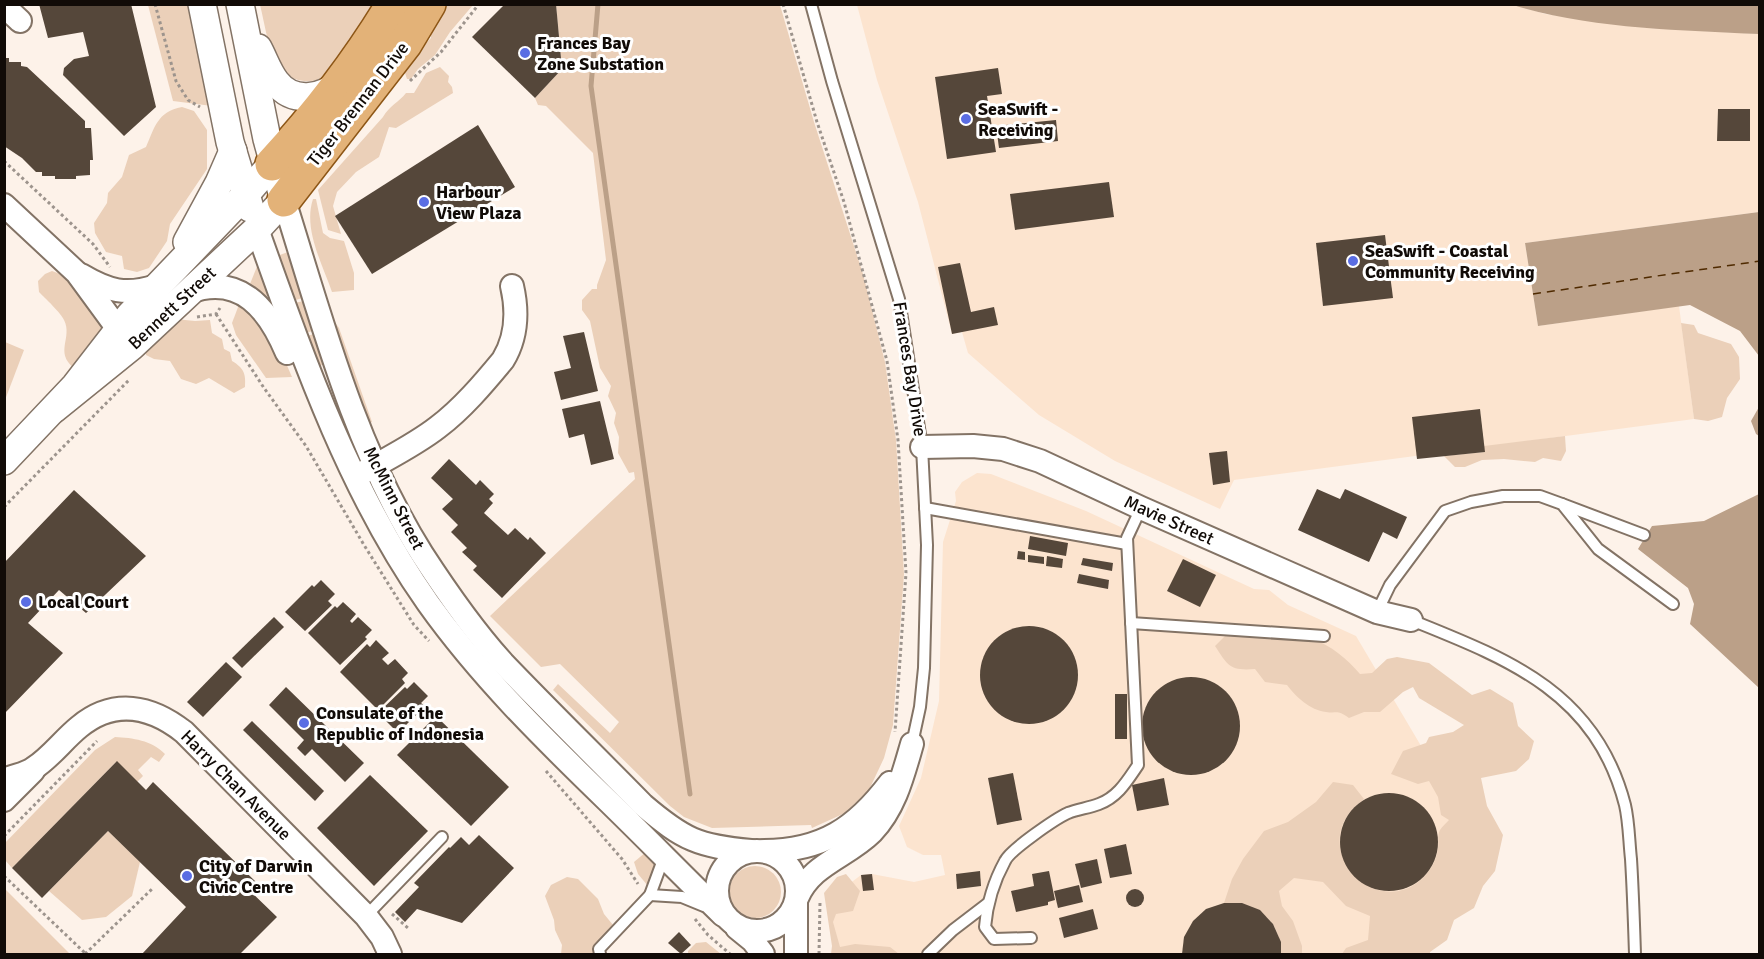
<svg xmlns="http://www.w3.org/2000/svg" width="1764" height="959" viewBox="0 0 1764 959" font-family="Signika,sans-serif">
	<rect width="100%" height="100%" fill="#fdf2e9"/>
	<g fill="#fce4cf">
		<path d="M1513,4L1545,14L1649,28L1759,34V212L1525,243L1538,326L1679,306L1694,419L1234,480L1220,509L1115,461L1039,415L968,353L962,332L952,334L918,202L877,80L857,5Z"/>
		<path d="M977,473L991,474L1086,511L1254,589L1269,590L1288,605L1356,636L1485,854L1386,954H837L828,900L861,875L872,874L914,882L945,875L941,855H923L907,847L899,826L921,778L939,701L943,542L956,501L955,492L962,482Z"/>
	</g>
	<g fill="#ebd0b9">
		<path d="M148,5H189L212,106L173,101Z"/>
		<path d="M260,5H376L323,79C271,92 269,40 260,5Z"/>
		<path d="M448,5H473L450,32L435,55L418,69L411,79H407L405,73L411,58L431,38L430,28Z"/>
		<path d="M556,5H780L814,122L863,274L885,362L896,440L904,574L893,725L884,758L869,790L845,813L812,828L811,825L712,828L684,817L670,806L553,690L558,684L610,733L619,722L560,664L541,667L490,616L635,479L634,472L629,473L618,453L619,437L614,423L616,413L608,396L611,386L600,368L590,321L582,310V300L592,289H597V285L606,260L593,153L546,106L538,105L535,98L562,69Z"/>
		<path d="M440,67L449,76L448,82L452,87L453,93L396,128L389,127L379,157L356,172L337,192L333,206L341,234L328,230L318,190L383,117C389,106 399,102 406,93H414L426,73Z"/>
		<path d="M182,107L194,111L207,130V169L170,224L167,241L149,268L137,272L124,269L122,256L106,252L95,233L94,223L107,203L108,193L122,177L129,155L146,147C155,127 157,112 182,107Z"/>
		<path d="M313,199H316L323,233L330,238L344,241L354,273V290L332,292C322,263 303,229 313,199Z"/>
		<path d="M288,252L302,298L293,301L277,256Z"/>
		<path d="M258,264L268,294L265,298L248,289Z"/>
		<path d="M52,271L77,280L101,325L102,338L74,368C54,352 73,338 64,320C61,313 45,298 39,292L38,281L45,274Z"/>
		<path d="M304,301L313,331L305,333L294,303Z"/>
		<path d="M240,302L257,313L282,354L292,377L266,378L236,335L232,323Z"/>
		<path d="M329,314L339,328L372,422L367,424Z"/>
		<path d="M175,319L195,321L210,320L212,333L222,339L224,349L230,352L232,361C244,368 246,374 245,387L234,393L209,378L196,384L181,379L170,361L154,359L146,355V343Z"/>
		<path d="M1681,323L1694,325L1698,333L1731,344L1739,357L1740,379L1727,398L1722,417L1708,421L1694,419Z"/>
		<path d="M314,334L325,364L317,367L307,336Z"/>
		<path d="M5,342L24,350L5,400Z"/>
		<path d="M1565,436L1566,451L1561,461L1543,458L1535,462L1504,459L1482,460L1465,467H1455L1444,456L1484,452V446Z"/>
		<path d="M1227,634L1312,639C1331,645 1347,659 1360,674L1372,673L1387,659L1397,657L1429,663L1472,695L1490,689L1513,703L1518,726L1534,741L1529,759L1516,771L1481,778L1487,806L1503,835L1495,871L1483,886L1474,908L1454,920L1447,940L1430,952V954H1342L1346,948L1368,940L1370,916L1346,906L1323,882L1294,878L1279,891L1282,906L1293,921L1302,946V954H1281C1280,918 1257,903 1224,903L1232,879L1243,859L1264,831L1288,822L1316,802L1333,782L1353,785L1364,799C1360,803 1354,807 1350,812C1316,855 1373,914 1417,883C1428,875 1437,861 1438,848C1439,843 1437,835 1440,830C1442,827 1446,823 1449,820L1441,815L1438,797L1429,781L1418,784L1391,774L1403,751L1426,743L1429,737L1453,732L1464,725L1419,698L1413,687L1403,692L1380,712H1364L1349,718C1336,709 1338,714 1326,712C1310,710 1296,697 1287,685L1265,682L1255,669C1230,671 1228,666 1215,646Z"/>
		<path d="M115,737C133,738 151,740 165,754L159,762L151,757L138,770L143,776L137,782L116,762L12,868L5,860L4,844L95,750Z"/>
		<path d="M108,831L140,862L132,896L106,917L82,920L49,891Z"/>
		<path d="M646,852L657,864L648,886L638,874L634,862Z"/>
		<circle cx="755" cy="892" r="26"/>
		<path d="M846,874L860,891L853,911L836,914L833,922L840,947L855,944L890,947L899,954H831L832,946L824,893L837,877Z"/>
		<path d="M567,877L578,879L598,899L604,914L613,925L597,943V954H561L562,945L555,930L554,920L545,896L551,885Z"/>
		<path d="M5,889L70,954H5Z"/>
		<path d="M706,942L721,954H688V951L696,943Z"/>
	</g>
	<g fill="#bba088">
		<path d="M1513,5H1759V34C1678,30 1592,29 1513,5Z"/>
		<path d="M1759,212V356L1740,331L1690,305L1538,326L1525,243Z"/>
		<path d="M1759,407V436L1756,434L1751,421Z"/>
		<path d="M1759,494V688L1690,624L1694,604L1688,588L1638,549L1652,526L1704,521Z"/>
	</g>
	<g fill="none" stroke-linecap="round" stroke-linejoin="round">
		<path stroke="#bba088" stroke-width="5" d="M598,4L591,86L690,794"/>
		<path stroke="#4f2a00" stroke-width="1.5" stroke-dasharray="8 6" stroke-linecap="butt" d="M1533,294L1760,261"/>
	</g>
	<g fill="#55473a">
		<path d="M39,4H131L156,107L124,136L63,75L64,68L74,59L89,56L83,32L48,38Z"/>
		<path d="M505,4H556L562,69L535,98L472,37Z"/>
		<path d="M4,58H9V62H21V66L27,67L85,121V128H91L93,160H90V175L76,176V179H55V176H42V172H36L22,158L4,146Z"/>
		<path d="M998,68L1002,94L987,96L996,152L947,159L935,77Z"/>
		<path d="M1718,109H1750V141H1717Z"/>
		<path d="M1056,120L1058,141L999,148L996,126Z"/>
		<path d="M478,125L515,187L372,274L335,216Z"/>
		<path d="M1109,182L1114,217L1015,230L1010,194Z"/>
		<path d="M1385,235L1393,298L1323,306L1316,243Z"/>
		<path d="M960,263L971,312L994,307L998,325L952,334L938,267Z"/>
		<path d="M584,332L598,391L561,400L554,372L571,368L563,336Z"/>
		<path d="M600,401L614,459L591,465L584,434L569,438L562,409Z"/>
		<path d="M1480,409L1485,452L1417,459L1412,417Z"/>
		<path d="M1227,451L1230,482L1213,485L1209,453Z"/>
		<path d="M449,459L476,485L480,480L494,494L489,499L493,503L484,513L508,535L515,528L528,540L530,537L546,553L502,598L473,570L477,566L462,552L467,548L451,532L458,525L442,509L453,499L431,478Z"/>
		<path d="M1317,489L1340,499L1345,489L1407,517L1397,539L1383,532L1369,562L1298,530Z"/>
		<path d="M74,490L146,556L86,613L59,590L28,623L63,653L4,714V563Z"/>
		<path d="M1030,536L1068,543L1066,556L1028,549Z"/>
		<path d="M1018,551L1025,552V560L1017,559Z"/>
		<path d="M1028,555L1044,557V564L1028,562Z"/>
		<path d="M1047,556L1063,559L1062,568L1046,566Z"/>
		<path d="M1083,558L1113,563L1112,571L1081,565Z"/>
		<path d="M1183,559L1216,575L1200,607L1167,591Z"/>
		<path d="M1079,574L1109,580L1108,589L1077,583Z"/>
		<path d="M321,580L335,594L328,601L332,605L305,631L285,612L312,585L314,587Z"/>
		<path d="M343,602L356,614L350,621L352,623L358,617L372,630L365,637L367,639L340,665L308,633L335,606L337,608Z"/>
		<path d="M274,617L284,627L242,668L232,658Z"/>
		<circle cx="1029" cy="675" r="49"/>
		<path d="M376,640L389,653L382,659L388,665L395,659L408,673L402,679L405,683L378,710L340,672L367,644L370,647Z"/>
		<path d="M226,662L242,677L203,717L187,702Z"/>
		<circle cx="1191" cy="726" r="49"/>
		<path d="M414,682L428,696L421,703L425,706L398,733L378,713L405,687L407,689Z"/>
		<path d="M286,687L364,763L345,782L312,749L305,756L297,748L304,740L269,705Z"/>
		<rect x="1115" y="694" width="12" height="45"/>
		<path d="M436,716L509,787L471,826L397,755Z"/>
		<path d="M252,721L324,791L315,801L243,730Z"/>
		<path d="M117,761L146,790L153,782L256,882L248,889L277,917L240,954H142L186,907L108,831L42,898L12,868Z"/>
		<path d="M1013,773L1022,820L997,825L988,778Z"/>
		<path d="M370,775L428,831L374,886L317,828Z"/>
		<path d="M1164,778L1169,805L1137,811L1132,785Z"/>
		<circle cx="1389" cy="842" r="49"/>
		<path d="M479,835L514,868L462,923L417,909L405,922L395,912L419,887L414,883L449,847L450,848L461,837L469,845Z"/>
		<path d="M1126,844L1132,874L1110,878L1104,849Z"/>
		<path d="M1097,859L1102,883L1081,888L1075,864Z"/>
		<path d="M980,871L981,886L957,889L956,874Z"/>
		<path d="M1049,871L1055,900L1048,902V905L1016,912L1011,891L1034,886L1032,874Z"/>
		<path d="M872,874L874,890L863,891L861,875Z"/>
		<path d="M1079,885L1083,902L1058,908L1054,891Z"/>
		<circle cx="1135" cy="898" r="9"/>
		<path d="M1224,903H1242L1260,910L1273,924L1281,942V954H1182L1184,937L1193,921L1206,909Z"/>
		<path d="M1093,909L1098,929L1064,938L1059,918Z"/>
		<path d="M679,932L691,945L681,954L668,943Z"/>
	</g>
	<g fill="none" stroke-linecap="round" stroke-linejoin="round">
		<g stroke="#837365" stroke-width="14">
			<g id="service">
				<path d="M811,4L832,81L899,299L922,447L927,545L924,668L920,707L912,744"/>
				<path d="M1562,504L1644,535"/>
				<path d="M925,508L1127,544"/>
				<path d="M1377,612L1390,585L1445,511L1471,502L1503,496H1540L1562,504L1598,549L1673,604"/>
				<path d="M1411,620C1508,659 1596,692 1625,805C1629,822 1629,841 1631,859C1633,891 1634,923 1635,954"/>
				<path d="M1131,623L1324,636"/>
				<path d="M650,895L682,897L704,906"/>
				<path d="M366,916L442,837"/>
				<path d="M1031,938L994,939L985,927C987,905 994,881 1005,861C1010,850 1055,819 1068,813C1078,809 1089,808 1099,804C1118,797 1127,781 1138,765L1127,538L1141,508"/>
				<path d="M600,954L599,949L650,895L664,857"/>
				<path d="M928,954L953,930L987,904"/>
			</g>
		</g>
		<g stroke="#837365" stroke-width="26">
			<g id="minor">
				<path d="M4,6L20,21"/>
				<path d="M284,200C322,321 354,446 422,554C446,591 473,630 503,663C549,711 597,758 643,805C684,840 698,846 751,851"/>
				<path d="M4,205L77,273L118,329"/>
				<path d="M257,229C303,358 349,491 428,603C480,676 543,738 607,800C646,838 684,877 723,915"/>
				<path d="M81,275C108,291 126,296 156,286"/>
				<path d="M189,292C241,273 269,310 287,353"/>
				<path d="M922,447L973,446L1003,449L1040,461L1141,508L1377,612L1411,620"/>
				<path d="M362,473C388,458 415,445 438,427C462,409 484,383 503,360C517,337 518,312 512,286"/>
				<path d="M4,780C14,775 25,775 34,768C51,757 63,740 79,727C114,698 151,706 184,732L366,916L382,937L390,954"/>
				<path d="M4,800L33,771"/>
				<circle cx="757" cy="891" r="40"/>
				<path d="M764,851C822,851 856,828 890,783"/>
				<path d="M797,898C811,864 847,857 872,832C895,808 903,775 912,744"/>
				<path d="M737,928L753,941L763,954"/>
				<path d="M796,954V904"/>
			</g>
		</g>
		<g stroke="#837365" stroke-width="30">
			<g id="tertiary">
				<path d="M202,4L230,142L250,208"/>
				<path d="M258,48C264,59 268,72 276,82C293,104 321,99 340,83"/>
				<path d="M187,242L219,183L233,151"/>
				<path d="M54,409L132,346L257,229L284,200L267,139L240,4"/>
				<path d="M4,461L75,386L130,315L246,194L272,164"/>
			</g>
		</g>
		<g stroke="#8d5616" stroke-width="36">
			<g id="primary">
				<path d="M272,164C318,114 358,62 393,4"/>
				<path d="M284,200L405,44L429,4"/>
			</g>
		</g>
		<g stroke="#9d948d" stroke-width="3" stroke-dasharray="3 3" stroke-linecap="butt">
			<path d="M155,4L176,81L188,100L200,107"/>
			<path d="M783,4L817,122L844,202L887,361L898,440L906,573L895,732"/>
			<path d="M410,81L441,52L479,4"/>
			<path d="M4,161L93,244L110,267"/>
			<path d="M216,314L264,388L306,446L364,545L414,625L429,641"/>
			<path d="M197,317L216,314L220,308"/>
			<path d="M4,507L129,380"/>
			<path d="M546,771L622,859L638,884"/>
			<path d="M4,836L97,741"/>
			<path d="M4,876L86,954"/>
			<path d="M392,914L408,928"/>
			<path d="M695,919L708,935L730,954"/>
			<path d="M85,954L152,889"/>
			<path d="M819,954L820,902"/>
		</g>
		<use href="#service" stroke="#fff" stroke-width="10"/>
		<use href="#minor" stroke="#fff" stroke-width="22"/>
		<use href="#tertiary" stroke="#fff" stroke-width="27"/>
		<use href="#primary" stroke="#e3b278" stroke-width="33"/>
	</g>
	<g fill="#5a6de3" stroke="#fff" stroke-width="2">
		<circle cx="525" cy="53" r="6"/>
		<circle cx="966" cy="119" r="6"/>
		<circle cx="424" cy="202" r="6"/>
		<circle cx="1353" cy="261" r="6"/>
		<circle cx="26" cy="602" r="6"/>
		<circle cx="304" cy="723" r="6"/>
		<circle cx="187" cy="876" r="6"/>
	</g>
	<g text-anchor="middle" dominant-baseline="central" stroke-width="6" stroke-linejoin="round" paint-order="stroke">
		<g font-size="18" font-weight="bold" fill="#110b07" stroke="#fff" text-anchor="start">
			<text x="537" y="43">Frances Bay<tspan x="537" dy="21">Zone Substation</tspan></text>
			<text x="978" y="109">SeaSwift -<tspan x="978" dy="21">Receiving</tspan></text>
			<text x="436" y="192">Harbour<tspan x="436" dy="21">View Plaza</tspan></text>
			<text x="1365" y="251">SeaSwift - Coastal<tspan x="1365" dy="21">Community Receiving</tspan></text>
			<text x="38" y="602">Local Court</text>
			<text x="316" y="713">Consulate of the<tspan x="316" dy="21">Republic of Indonesia</tspan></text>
			<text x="199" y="866">City of Darwin<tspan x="199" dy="21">Civic Centre</tspan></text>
		</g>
		<g font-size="18" fill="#110b07" stroke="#fff">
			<text transform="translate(358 104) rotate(-52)">Tiger Brennan Drive</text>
			<text transform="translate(172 308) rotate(-43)">Bennett Street</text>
			<text transform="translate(910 369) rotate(81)">Frances Bay Drive</text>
			<text transform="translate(394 498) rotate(63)">McMinn Street</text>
			<text transform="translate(1169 520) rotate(24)">Mavie Street</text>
			<text transform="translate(236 785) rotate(45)">Harry Chan Avenue</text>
		</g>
	</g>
	<rect width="1764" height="959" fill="none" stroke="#110b07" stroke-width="12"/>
</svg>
